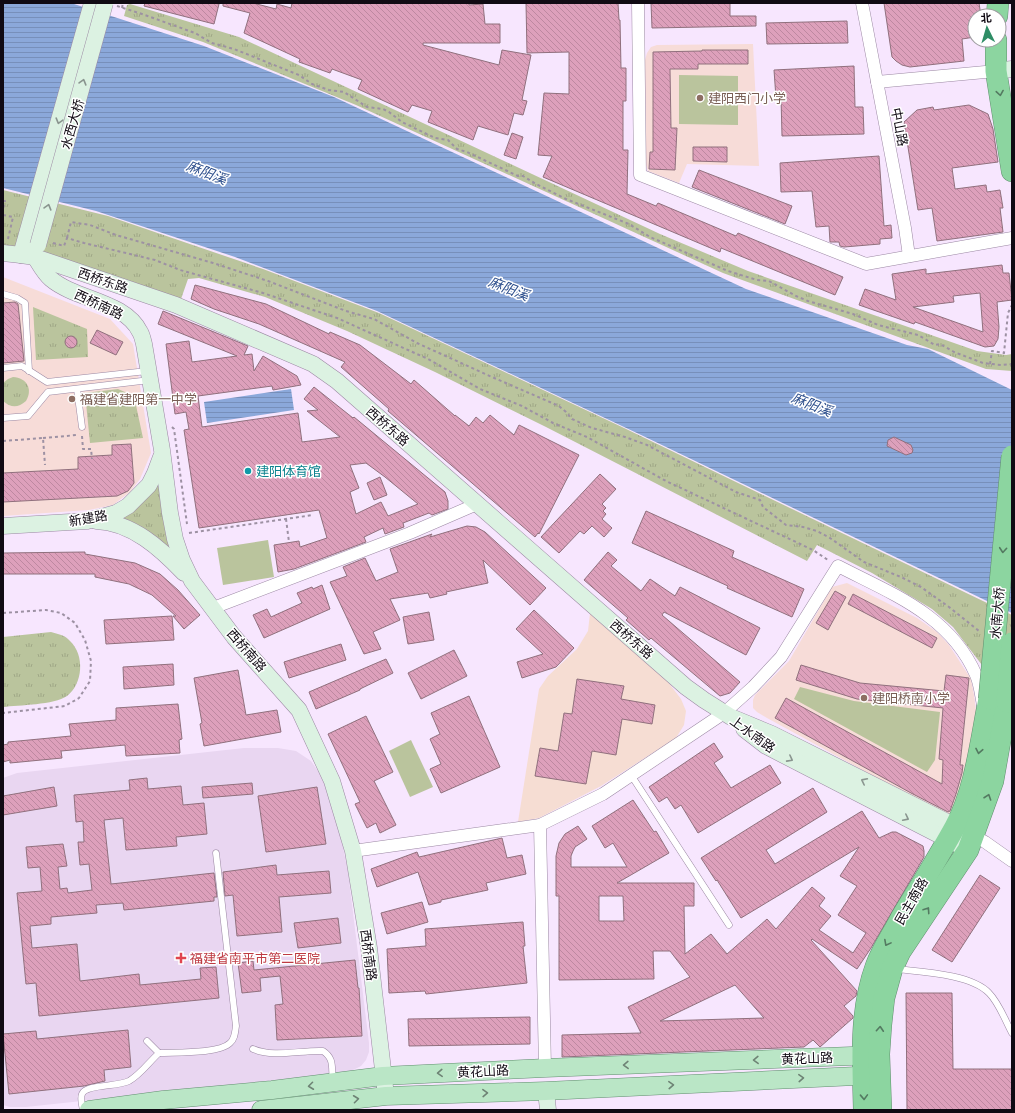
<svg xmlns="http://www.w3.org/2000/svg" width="1015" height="1113" viewBox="0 0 1015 1113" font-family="'Open Sans','Noto Sans SC',sans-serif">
	<defs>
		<pattern id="grass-tufts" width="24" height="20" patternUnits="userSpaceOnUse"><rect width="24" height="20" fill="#bac49d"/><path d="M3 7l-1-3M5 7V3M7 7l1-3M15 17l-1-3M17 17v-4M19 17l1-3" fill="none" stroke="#9fa786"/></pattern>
		<pattern id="water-rules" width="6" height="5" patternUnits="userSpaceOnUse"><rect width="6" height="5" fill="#8ba8da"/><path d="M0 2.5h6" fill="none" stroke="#778fba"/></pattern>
		<pattern id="building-back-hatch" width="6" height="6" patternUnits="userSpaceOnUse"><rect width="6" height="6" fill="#dda0bb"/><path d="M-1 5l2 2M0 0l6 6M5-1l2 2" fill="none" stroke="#bd88a0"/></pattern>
	</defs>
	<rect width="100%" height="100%" fill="#f7e6fe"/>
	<path fill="#f6ddd3" d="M590,613L668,682L681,699L686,711L684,725L676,738L601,786L539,818L518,822L539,689L548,676L577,649L588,631Z"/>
	<path fill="#e9d6f1" d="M244,748H278L296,751L311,761L322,777L329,797L341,838L348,872L369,1043V1052L366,1060L361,1066L351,1071L332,1074L26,1107H10L3,1105V778L17,773Z"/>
	<g fill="#f7dcd8">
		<path d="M753,44L759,166L687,164L679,183L648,171L646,165L645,60L647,53L651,47L657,45Z"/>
		<path d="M3,277L110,319L133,344L151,453L140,479L130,492L113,505L89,510L3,516Z"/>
		<path d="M847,583L917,618L937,632L949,645L971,679L974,695L978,725L954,812L945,815L767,718L757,712L753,708V700L755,695L789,661L832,587Z"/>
	</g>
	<g fill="url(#grass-tufts)">
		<path d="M130,4L239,37L660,234L748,271L977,351L1006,355L1012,354V371L986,369L723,273L356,105L203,42L124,16L127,5Z"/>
		<path d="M3,190L108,216L263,269L379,313L622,427L1012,615V680L988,673L953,627L932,609L872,573L817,545L807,561L546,427L435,372L347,331L265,297L199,278L188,279L181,299L3,250Z"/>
		<path d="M33,307L87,329L88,357L36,360Z"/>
		<path d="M13,377C27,378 33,389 26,401C18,408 11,408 3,401V383L8,379Z"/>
		<path d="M118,389L134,396L143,438L90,443L85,393Z"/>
		<path d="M159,478L177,552L118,516Z"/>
		<path d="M51,632C58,634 65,635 70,641C85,655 83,684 67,696C54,705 19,705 3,707V637Z"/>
	</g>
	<g fill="#bac49d">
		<path d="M679,75L738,76V125L679,124Z"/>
		<path d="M268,540L274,577L223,585L217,548Z"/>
		<path d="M800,687L854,701L940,712L935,760L927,772L794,699Z"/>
		<path d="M411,740L433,787L410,797L389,751Z"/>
	</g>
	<g fill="url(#water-rules)">
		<path d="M3,3H63L74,4L204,46L334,97L746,289L907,345L928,349L1012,390V613L639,434L377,311L235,257L96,211L3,188Z"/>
		<path d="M291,389L294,410L207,423L204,402Z"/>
	</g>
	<g fill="url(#building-back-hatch)" stroke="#90707d" fill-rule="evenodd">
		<path d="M145,3H214L219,4L214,24L144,6Z"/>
		<path d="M223,3H253L276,9L277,4L291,8L292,3H469V5L483,4L485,24H500V43H423V45L499,65L502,50L531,55L522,100L527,101L523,115L514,113L508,135L478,126L473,140L428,122L432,111L412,105L408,112L358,89L362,80L332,69L330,73L299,62L300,59L244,33L250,13L223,6Z"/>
		<path d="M526,3H618L619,20H620L621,68H626V101H623V150H628L627,194L656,206L658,203L736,236L738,233L843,277L835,295L721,248L720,252L543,177L552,156L538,155L544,93L569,94V52L527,53Z"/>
		<path d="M651,3H730V16H756V26L652,28Z"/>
		<path d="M884,3H979L981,16H975V37L962,39L964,61L910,67L902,65L896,61L892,57Z"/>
		<path d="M847,21L848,43L767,44L766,23Z"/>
		<path d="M702,50H748V64H698V69H670L671,128H677L675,170L649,169L650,152H653V52L702,51Z"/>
		<path d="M854,66L855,107H863L864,134L782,136L781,97L776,98L774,70Z"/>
		<path d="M969,105L988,114L993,129L998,162L952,168L955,189L986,185L987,192L1000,190L1003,208H1000L1003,232L937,241L932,208L918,210L904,122L917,110L933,107L934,110Z"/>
		<path d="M512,133L523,137L516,159L504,155Z"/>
		<path d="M693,147H727V162L693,161Z"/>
		<path d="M879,156L884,226L891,225L892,238L880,239V244L844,247L840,246L839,242H830L829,226L816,227L812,191L781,192L780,163Z"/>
		<path d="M699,170L792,206L785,224L692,187Z"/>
		<path d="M1002,265L1003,273H1009L1012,300L997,302L999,327L998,339L994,346L985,347L915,322L914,324L859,305L865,289L896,300L892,274L926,269V274ZM980,293L983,332L913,307L954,302L953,296Z"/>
		<path d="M195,285L266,304L329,334L330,332L360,345L411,384L414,380L455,416V415L469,426L476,417L483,423L490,415L514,435L519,425L579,455L539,534L538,533L535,537L388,411L389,409L341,367L345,362L259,324L214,309L191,299Z"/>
		<path d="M15,302L18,304L24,361L3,363V303Z"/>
		<path d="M163,311L248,346L244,355L252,354L254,371L263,356L297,376L301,385L273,390L272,386L198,396L202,427L298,413L302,442L340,437L307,411L318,410L304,399L314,387L353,418L354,417L445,492L448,501V509L432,515L429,513L403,523L404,527L385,534L383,528L364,537L366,542L294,569L278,572L274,545L299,541L300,547L327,538L319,510L199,528L184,430L189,429L186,412L175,414L166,344L189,341L192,362L237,356L158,324ZM366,463L385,477L418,504L388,516L381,502L356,514L350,492L359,488L350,465Z"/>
		<path d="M97,330L123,342L116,355L90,343Z"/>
		<circle cx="71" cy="342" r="6"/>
		<path d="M894,437L911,445L913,450L912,453L906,455L887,446L888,440Z"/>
		<path d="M131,444L134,483L128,491L117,496L3,502V473L78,469V457L112,455V445Z"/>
		<path d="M600,474L616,489L602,504L606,508L603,511L606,514L602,519L612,528L604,537L592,526L584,534L580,531L559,553L541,537Z"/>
		<path d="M380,477L387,495L374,500L367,483Z"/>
		<path d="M646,511L734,551L732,557L804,589L792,617L727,588L728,586L632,543Z"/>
		<path d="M467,526L476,527L485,532L546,588L530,605L483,560L488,583L446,592L447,594L430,598L428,593L390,599L400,620L373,632L381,649L364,654L330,582L347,576L343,567L365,558L376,581L398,572L390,549L432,534L430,537Z"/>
		<path d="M85,552V554L135,563L160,574L178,590L200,615L184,629L173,616H176L152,595L129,584L95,577V574H3V553Z"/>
		<path d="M608,552L617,560L611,566L641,591L650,579L675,596L680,587L760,628L746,655L664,612L662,615L740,682L730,693L720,696L651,638L649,640L626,620L628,618L584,580Z"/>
		<path d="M322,585L330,609L264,638L253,615L267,609L271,617L302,603L297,593L312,587L313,589Z"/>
		<path d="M835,591L846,597L828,630L816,623Z"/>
		<path d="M853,594L937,638L932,648L848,604Z"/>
		<path d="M534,610L574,648L556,667L522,678L517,662L543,654L516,629Z"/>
		<path d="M429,612L434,640L408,644L403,617Z"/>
		<path d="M172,616L174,640L106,644L104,620Z"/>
		<path d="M341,644L346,660L289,678L284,662Z"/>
		<path d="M454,650L467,676L421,699L408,673Z"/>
		<path d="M386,659L393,673L360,689V690L316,709L309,692Z"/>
		<path d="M173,664L174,685L124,689L123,667Z"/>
		<path d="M801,665L860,683L944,691L946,675L969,678L960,765H963L962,773L956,794L950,811L948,812L911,793L775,718L786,698L942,784L943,760L939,759L943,708L857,699L796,680Z"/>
		<path d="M238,670L246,715L277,710L281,732L204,746L200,724L202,723L194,678Z"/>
		<path d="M577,679L624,686L621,699L655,705L652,724L622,719L616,755L592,751L586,784L535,776L540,748L558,751L564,713L572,714Z"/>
		<path d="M469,696L500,767L441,793L430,769L441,764L430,739L440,734L431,713Z"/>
		<path d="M178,704L182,739L179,740L180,753L126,756L125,745L61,751L62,758L10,763V760L3,762V745L8,744V742L71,736L69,724L116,720V708Z"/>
		<path d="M366,716L393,772L374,781L396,825L380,833L376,823L367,828L355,804L360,802L328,734Z"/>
		<path d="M714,743L723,757L714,763L731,788L770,765L781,783L698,833L681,805L675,809L667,797L659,802L649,787Z"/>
		<path d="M147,778L148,789L181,786L183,805L204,803L207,834L176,837L177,846L126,850L123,818L104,820L111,884L214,873L217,897H214V901L124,910L123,903L96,905L97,913L51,917V924L30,926L32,948L77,944L80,981L139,974L140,985L201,979L200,968L216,967L219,998L39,1016L36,983L26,984L17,893L42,891L40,867L28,868L26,847L63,844L67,866L58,867L60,889L67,888L68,893L92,890L89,864L80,865L78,842H84L83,821L76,822L74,795L130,790L129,780Z"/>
		<path d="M252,783L253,794L203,798L202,787Z"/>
		<path d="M54,787L57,806L3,815V796Z"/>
		<path d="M317,787L326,844L266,852L258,796Z"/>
		<path d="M813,788L827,812L766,850L775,864L862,811L879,838L892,832H896L923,846L924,851V857L871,948L857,969L812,939L811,940L857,991L856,996L844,1006L853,1016V1018L820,1047L813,1040L804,1047L562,1057V1035L641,1033L628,1007L690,977L670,951H653L654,979L559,980V896H556V856L559,843L565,834L578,826L587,839L575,847L573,851L571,856V867H627L613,843L605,848L592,826L633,800L654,832L656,831L669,853L617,883H694V906H684L685,954L711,934L727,954L767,919L776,929L812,887L825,898L819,906L831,916L819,930L853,953L866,933L838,915L857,886L840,876L859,847L741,918L717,880L716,881L701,858ZM599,896H623L624,921H599ZM735,985L764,1018L660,1021Z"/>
		<path d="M502,838L507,858L522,855L526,874L486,883L488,890L441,900V902L429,905L418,872L377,887L371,869L417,852L419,857Z"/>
		<path d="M276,865L277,875L329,871L331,893L279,897L282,932L237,936L233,895L225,896L223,872Z"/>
		<path d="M980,875L1000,888L952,962L932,950Z"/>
		<path d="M422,902L428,922L387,934L381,913Z"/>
		<path d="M338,918L341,943L298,948L294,923Z"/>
		<path d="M523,922L525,946H523L527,983L426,994L425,991L389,993L387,949L426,946L425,929Z"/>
		<path d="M355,960L358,988H359L362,1036L277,1040L275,1005L283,1004L280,976L260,978L261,991L242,993L238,963L253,961L254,970Z"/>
		<path d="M906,993H952L953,1069H1012V1110H907Z"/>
		<path d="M530,1017V1044L409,1046L408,1019Z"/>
		<path d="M128,1030L131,1067L104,1070L105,1081L84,1086L9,1094L3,1034L36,1031L37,1039Z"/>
	</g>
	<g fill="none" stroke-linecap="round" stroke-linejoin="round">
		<g stroke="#9b88a3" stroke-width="7">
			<g id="lane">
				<path d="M3,294L17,298L25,303L29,371"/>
				<path d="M3,368L22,366L47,382L147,371"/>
				<path d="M77,389L82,427"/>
				<path d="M3,418L28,416L48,392L150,380"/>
				<path d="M631,775L729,925"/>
				<path d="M896,969C922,972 971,974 989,993C999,1003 1005,1020 1012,1033"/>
				<path d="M147,1041L159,1053"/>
				<path d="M253,1049C274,1058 300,1050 323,1051C335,1059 331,1068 333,1081"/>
				<path d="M83,1110C82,1105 80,1099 82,1094C86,1084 118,1087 129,1081C141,1074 149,1062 159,1053C175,1052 219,1054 230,1043C235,1039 235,1032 236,1026L216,853"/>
			</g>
		</g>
		<g stroke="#9b88a3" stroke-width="13">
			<g id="street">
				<path d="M638,3L640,175L866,264L1012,238"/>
				<path d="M862,3L905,228L909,256"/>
				<path d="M877,82L996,71"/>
				<path d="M213,608L410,533L477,504"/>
				<path d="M540,825L545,1068"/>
				<path d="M974,836L985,842L1012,861"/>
				<path d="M353,851L540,825L603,794L724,713L753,687L781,657L838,566C892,594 950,615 976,675C980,684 981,696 983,705"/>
			</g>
		</g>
		<g stroke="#9b88a3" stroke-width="17">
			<g id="secondary">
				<path d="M996,71L1012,69"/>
				<path d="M3,253L21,255L35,257L176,305L313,364L337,381L686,687L704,700L731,717L772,734L965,831"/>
				<path d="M21,255L92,3"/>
				<path d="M35,257C40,265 44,273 51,279C76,300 125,301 140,332C142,335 143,340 144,344L162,450L170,513L175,539L182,560L192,581L234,637L299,710L332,781L353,851L369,948L386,1096"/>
				<path d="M96,521C132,522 161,549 184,573"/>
				<path d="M3,526L87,521L116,513L128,506L149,485L155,473L161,457"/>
				<path d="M744,729L766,746L968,850"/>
				<path d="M546,1091L548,1110"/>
			</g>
		</g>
		<g stroke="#618e6f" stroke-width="19">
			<g id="primary">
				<path d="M89,1110L163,1100L272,1090L383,1076L545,1068L876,1055"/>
				<path d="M261,1110L386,1096L546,1091L877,1075"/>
			</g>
		</g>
		<g stroke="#618e6f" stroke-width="22">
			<g id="highway">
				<path d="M997,16L998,3"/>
				<path d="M996,40V71L1012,171"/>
				<path d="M864,1110C863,1063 859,1012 876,966C882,949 893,934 901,918C919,888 938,858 955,827C975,792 981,739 989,699"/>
				<path d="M881,1110L879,1054L881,1025L884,998L892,969L900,952L968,850L993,781L1007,702"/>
			</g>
		</g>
		<g stroke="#9d91a3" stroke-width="2" stroke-dasharray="3 3" stroke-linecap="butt">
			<path d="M117,6L142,14L195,33L212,43L234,49L299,75L312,84L329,90L344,92L367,107L383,109L389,112L402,122L435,138L448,140L457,149L467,152L518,176H523L536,184L566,199L629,224L650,237L728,271L757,280L769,281L796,296L808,301L853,314L878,325L918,335L935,345L940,344L954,352L983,363L1001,365L1012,364"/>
			<path d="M122,8L123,3"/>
			<path d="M3,201H5L3,209"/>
			<path d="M3,215L13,217L8,239"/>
			<path d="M67,238L71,222L90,225L116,235L213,263L268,281L346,311L374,319L417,343L492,377L559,406L566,412L572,419L592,428L625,437L647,445L736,492L760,500L763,507L786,525L803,527L817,531L830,538L864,562L901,577L921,587L949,607L979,631"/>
			<path d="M53,243L64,246L67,238L84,243L155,260L180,270L263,293L337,318L428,359L480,389L522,406L553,423L587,437L666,481L813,550L828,560"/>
			<path d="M990,364L992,351L1004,353L1008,313L1012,305"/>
			<path d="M172,427L174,429L187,524"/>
			<path d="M82,436L83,449H91L92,459"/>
			<path d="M43,438L77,435"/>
			<path d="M3,441L43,438L45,465"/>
			<path d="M286,519L289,542"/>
			<path d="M189,533L313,515"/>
			<path d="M3,613L46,610L61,613L75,623L85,640L91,661L90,681L79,698L65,706L3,713"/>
		</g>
		<use href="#lane" stroke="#fff" stroke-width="6"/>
		<use href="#street" stroke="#fff" stroke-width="12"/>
		<use href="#secondary" stroke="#dcf2e2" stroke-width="16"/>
		<use href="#primary" stroke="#bae6c6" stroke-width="18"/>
		<use href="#highway" stroke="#8cd5a0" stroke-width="21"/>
		<g stroke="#9b88a3" stroke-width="17" stroke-linecap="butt">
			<path id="secondary-bridge" d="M38,245L105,3"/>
		</g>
		<g stroke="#618e6f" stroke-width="22" stroke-linecap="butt">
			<g id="highway-bridge">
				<path d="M989,699L1012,456"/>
				<path d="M1007,702L1012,643"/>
			</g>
		</g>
		<use href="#secondary-bridge" stroke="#dcf2e2" stroke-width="16"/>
		<use href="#highway-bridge" stroke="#8cd5a0" stroke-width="21"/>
	</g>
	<defs><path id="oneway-chevron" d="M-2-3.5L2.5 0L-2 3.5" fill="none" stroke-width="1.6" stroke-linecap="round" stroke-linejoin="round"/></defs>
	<g stroke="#8a958f">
		<use href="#oneway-chevron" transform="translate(83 82) rotate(-74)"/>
		<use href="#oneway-chevron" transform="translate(59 121) rotate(106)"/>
		<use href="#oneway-chevron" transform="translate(48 207) rotate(-74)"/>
		<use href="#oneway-chevron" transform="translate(790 759) rotate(28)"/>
		<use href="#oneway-chevron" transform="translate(864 781) rotate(-153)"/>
		<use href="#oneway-chevron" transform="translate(906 818) rotate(27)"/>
	</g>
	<g stroke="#547a61">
		<use href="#oneway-chevron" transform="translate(1000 93) rotate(81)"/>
		<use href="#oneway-chevron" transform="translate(1003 550) rotate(95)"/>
		<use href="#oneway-chevron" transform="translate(979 751) rotate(101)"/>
		<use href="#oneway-chevron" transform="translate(988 797) rotate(-71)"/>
		<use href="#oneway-chevron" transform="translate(927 910) rotate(-56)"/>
		<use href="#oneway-chevron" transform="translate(887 943) rotate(118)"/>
		<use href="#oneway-chevron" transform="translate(880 1029) rotate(-86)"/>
		<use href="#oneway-chevron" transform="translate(864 1097) rotate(88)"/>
	</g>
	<g stroke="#6e8375">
		<use href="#oneway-chevron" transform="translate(756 1060) rotate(178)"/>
		<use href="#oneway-chevron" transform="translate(626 1065) rotate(178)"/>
		<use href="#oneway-chevron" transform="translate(440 1073) rotate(177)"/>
		<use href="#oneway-chevron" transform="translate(801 1078) rotate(-3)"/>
		<use href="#oneway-chevron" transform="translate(671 1085) rotate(-3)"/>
		<use href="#oneway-chevron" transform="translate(311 1086) rotate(173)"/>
		<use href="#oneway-chevron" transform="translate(485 1093) rotate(-2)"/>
		<use href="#oneway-chevron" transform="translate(356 1099) rotate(-7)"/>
	</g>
	<g fill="#8d6e63" stroke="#fff" stroke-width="1.5">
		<circle cx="700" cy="98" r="4"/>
		<circle cx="72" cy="399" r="4"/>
		<circle cx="864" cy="698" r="4"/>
	</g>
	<circle fill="#0f9aa8" stroke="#fff" stroke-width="1.5" cx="248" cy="471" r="4"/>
	<path fill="#e0444e" stroke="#fff" stroke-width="1.5" d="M179 952h4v4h4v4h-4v4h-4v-4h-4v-4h4z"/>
	<g text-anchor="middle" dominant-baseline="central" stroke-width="3" stroke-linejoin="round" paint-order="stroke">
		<g font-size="13" fill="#785e54" stroke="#fff" text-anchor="start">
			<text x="708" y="98">建阳西门小学</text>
			<text x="80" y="399">福建省建阳第一中学</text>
			<text x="872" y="698">建阳桥南小学</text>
		</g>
		<g font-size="13" fill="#100a13" stroke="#fff">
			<text transform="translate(72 124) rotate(-74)">水西大桥</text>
			<text transform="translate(900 127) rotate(79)">中山路</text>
			<text transform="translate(103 280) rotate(19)">西桥东路</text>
			<text transform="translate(99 304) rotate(25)">西桥南路</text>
			<text transform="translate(388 426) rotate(41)">西桥东路</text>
			<text transform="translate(88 518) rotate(-10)">新建路</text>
			<text transform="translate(997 613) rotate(-85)">水南大桥</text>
			<text transform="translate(632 639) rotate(41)">西桥东路</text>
			<text transform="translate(247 650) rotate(49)">西桥南路</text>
			<text transform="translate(753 734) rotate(36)">上水南路</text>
			<text transform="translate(911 901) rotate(-60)">民主南路</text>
			<text transform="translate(369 955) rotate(82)">西桥南路</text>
			<text transform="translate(807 1058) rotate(-2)">黄花山路</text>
			<text transform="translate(483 1071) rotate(-3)">黄花山路</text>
		</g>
		<g font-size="13" fill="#0d838f" stroke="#fff" text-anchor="start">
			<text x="256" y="471">建阳体育馆</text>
		</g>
		<g font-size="13" fill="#be3a42" stroke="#fff" text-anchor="start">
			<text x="190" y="958">福建省南平市第二医院</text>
		</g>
		<g font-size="14" font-style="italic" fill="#2c4e8c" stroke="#fff">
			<text transform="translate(207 172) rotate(21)">麻阳溪</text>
			<text transform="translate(509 288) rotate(21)">麻阳溪</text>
			<text transform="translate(812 404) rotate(21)">麻阳溪</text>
		</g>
	</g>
	<rect width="1015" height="1113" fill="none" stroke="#100a13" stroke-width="8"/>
	<g transform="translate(987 28) rotate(355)"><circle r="19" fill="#ffffff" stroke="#9f9da1"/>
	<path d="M0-3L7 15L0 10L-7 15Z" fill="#2e8d65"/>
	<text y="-6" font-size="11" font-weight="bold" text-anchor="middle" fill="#100a13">北</text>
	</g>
</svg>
